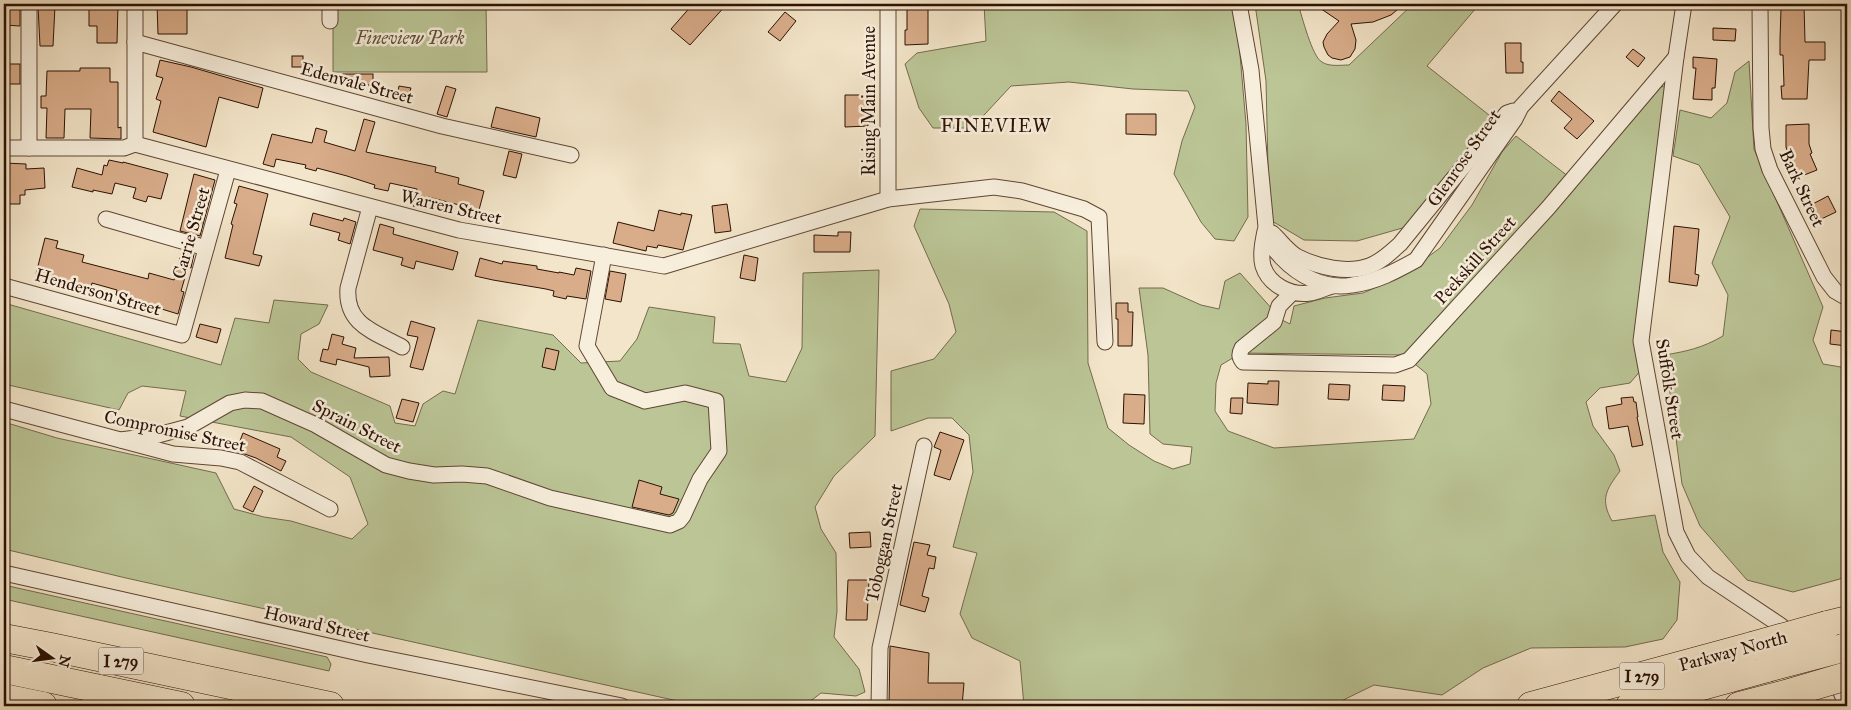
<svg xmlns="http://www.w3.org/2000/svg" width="1851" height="710" viewBox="0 0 1851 710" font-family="'IM FELL Great Primer',serif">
	<rect width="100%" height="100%" fill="#f3e5c9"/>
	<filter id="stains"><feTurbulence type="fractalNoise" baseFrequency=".004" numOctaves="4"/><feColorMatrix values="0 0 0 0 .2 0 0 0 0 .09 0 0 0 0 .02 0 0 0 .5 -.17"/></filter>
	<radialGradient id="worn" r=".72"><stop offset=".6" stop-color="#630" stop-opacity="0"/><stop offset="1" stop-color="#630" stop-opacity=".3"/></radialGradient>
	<g fill="#bbc596" stroke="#746b4c" fill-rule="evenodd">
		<path d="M333,4H486L487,72H333Z"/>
		<path d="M984,4H1231L1237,20L1246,124L1248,217L1234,241L1215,239L1201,222L1174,174L1182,141L1195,107L1188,91L1133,89L1069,82L1011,86L972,128H933L919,108L905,64L917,53L986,41Z"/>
		<path d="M1255,4H1298C1302,16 1312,57 1322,62C1329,67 1341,65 1349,65L1413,4H1482L1476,8L1427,66L1494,119L1406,227L1357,241L1304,240L1272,221L1268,168L1266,81Z"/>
		<path d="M1749,61L1754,149L1823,307L1813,340L1823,364L1847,368V577L1793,592L1747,580L1700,526L1682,484L1665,355C1688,351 1702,348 1723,336L1728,295L1712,263L1730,217L1699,165L1673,156L1680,110L1711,118L1727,103L1735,72Z"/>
		<path d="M1668,85L1642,369L1630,383L1600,388L1586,402L1593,426L1614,455L1620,471C1606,490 1600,499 1612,521L1655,515L1663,552L1680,582L1677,620L1663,639L1625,647L1531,648L1483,668L1442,695L1374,685L1331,706H1024L1020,661L972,638L960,614L977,553L953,547L973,472L969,435L952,418H928L891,431V371L934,359L956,332L949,304L914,226L920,209L1054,212L1087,231L1088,363L1108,428L1129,445L1154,461L1173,469L1190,464L1192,447L1163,444L1150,434L1148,355L1139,288H1163L1201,305L1219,309L1225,281L1240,273L1282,320L1290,324L1294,306L1325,298L1363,293L1402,276L1440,248L1472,205L1502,152L1516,136L1573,180L1654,89ZM1241,353L1404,355L1427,374L1431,404L1414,439L1274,448L1228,431L1215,411L1216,383L1221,365Z"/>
		<path d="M879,270L875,436L834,476L815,507L821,529L836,553L837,611L834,637L859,669L865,692L856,696L821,693L804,706L739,704L738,706H700L126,578L4,549V422L57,438L216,473L234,509L264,517L291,521L352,539L368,524L350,477L291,437L180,416L186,391L142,386L128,393L119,410L4,384V303L221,365L235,318L269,323L274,300L328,305L319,324L301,334L298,359L311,372L390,406L395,423L415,426L423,404L443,391L455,394L478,320L553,335L581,363L620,361L637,339L649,307L715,317L713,343L740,344L749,376L786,382L802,348L803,273Z"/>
		<path d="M4,585L327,657L331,664L329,671L4,599Z"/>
	</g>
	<g fill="#d9ad8a" stroke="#2c1103">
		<path d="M4,4H20V26L4,25Z"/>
		<path d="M89,4H118L117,43H97V26H89Z"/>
		<path d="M157,4H187V34H158Z"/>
		<path d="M693,4H727L690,45L671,29Z"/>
		<path d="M907,4H928V44L905,45V30H907Z"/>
		<path d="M1314,4H1404L1391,15L1373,22L1351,24L1356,40L1355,49L1350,57L1341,60L1332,58L1328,55L1324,47L1323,42L1327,34L1339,21Z"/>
		<path d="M1783,4H1804L1805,42H1825V60H1809L1807,99H1782L1781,86H1784L1783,55H1780V39L1781,9H1783Z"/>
		<path d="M38,6H55L53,46H40Z"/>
		<path d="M785,12L796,21L780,41L768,32Z"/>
		<path d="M1713,28L1736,29L1735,41L1713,40Z"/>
		<path d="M1505,43H1521V62H1523V73H1506Z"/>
		<path d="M1633,49L1645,58L1638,67L1626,57Z"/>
		<rect x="292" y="56" width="11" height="11"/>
		<path d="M1693,57L1717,59L1715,88H1712V100L1693,99L1696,68H1693Z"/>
		<path d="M160,60L191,67L263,88L258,108L219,97L206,147L153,132L161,101L156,99L163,78L156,76Z"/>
		<rect x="9" y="64" width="11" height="20"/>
		<path d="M80,68H110V82H118V128L121,127V139L90,138L91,109H65L64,138H46L47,108H41V96H46L47,71H80Z"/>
		<rect x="343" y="74" width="30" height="11"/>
		<path d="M399,86L411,88L407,102L396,100Z"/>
		<path d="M446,86L456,89L447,117L437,114Z"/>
		<path d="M1559,91L1594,121L1577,139L1564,128L1572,119L1551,101Z"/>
		<path d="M845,95H867L868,126L845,127Z"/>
		<path d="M496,107L540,118L536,137L491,127Z"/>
		<path d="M1126,114H1156V135L1126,134Z"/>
		<path d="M364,119L375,122L366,152L436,167L435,172L459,178L458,184L484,191L479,210L428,197L426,209L413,206L417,189L390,183L388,191L374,188L375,185L347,176L317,168L316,171L305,168L306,165L276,159L274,167L263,164L272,134L312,143L316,128L327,131L324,142L355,151Z"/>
		<path d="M1809,124V144L1812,153L1810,154L1817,170L1794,179L1788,166L1791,165L1786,147V125Z"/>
		<path d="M509,151L522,154L516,178L503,175Z"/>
		<path d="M109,160L123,163V162L168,174L161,199L148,196L146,202L133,198L136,188L115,183L112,194L93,190V192L72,187L77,168L102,175L104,165L107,166Z"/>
		<path d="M4,163L26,164V169L44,168L45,188L25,190V195H20V204H4Z"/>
		<path d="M194,174L215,180L200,236L180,231Z"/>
		<path d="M239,186L268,194L253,254L262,256L259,266L225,258L233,225L231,224L237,204L234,203Z"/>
		<path d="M1828,196L1836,212L1815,222L1807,207Z"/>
		<path d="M727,204L731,231L715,233L712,206Z"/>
		<path d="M659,210L681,215V213L692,215L683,250L658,245L657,248L647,246L646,251L613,243L618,222L654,231Z"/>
		<path d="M313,213L343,221L344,218L356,222L350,244L338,240L340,233L310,225Z"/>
		<path d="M380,224L394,228L393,234L458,252L453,270L416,261L414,269L401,265L403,258L373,250Z"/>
		<path d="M1674,226L1699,229L1695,274L1699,275L1697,286L1669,282Z"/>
		<path d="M838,232H851L850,252H814V235L838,236Z"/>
		<path d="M45,238L58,241L56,248L84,255L82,262L148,279L149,273L174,280L182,251L194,254L191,268L188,267L181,291L184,292L178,314L116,295L117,290L92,283L90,291L78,287L79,284L36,274Z"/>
		<path d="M744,255L758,258L755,281L740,278Z"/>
		<path d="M480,258L502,264L503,261L537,266V269L559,273V272L574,275L576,268L591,271L586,299L567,296L566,299L553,296L554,291L546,289L493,280L475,276Z"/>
		<path d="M610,271L626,274L621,302L605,299Z"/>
		<path d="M1116,303H1128V312H1133L1132,346H1118V319H1116Z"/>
		<path d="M411,321L435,328L423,370L410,367L418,337L407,335Z"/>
		<path d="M200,324L221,329L217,343L196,337Z"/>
		<path d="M1831,330L1847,332V346L1830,344Z"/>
		<path d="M332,334L344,337L342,344L356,348L354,358L389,357L390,376L370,377L369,367L337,359L336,365L320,361L323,349L328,350Z"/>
		<path d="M546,348L559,351L555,370L542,367Z"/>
		<path d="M1268,381H1279L1278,405L1247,403L1248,383L1268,384Z"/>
		<path d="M1329,384L1350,385L1349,400L1328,399Z"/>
		<path d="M1383,385L1405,386L1404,401L1382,400Z"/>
		<path d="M1124,394L1145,395L1144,424L1123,423Z"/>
		<path d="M1633,397L1634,402H1636L1638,417H1637L1643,445L1632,447L1628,426L1609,429L1606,407L1622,404L1621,398Z"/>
		<path d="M1231,398H1243L1242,414L1230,413Z"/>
		<path d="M402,399L419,403L413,422L396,418Z"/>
		<path d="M940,432L964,440L950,480L934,475L941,450L934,447Z"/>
		<path d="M243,433L280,449L277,457L286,461L281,471L256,458L236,451Z"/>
		<path d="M639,480L662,487L660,494L679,499L673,513L669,515L632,507Z"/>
		<path d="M254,486L263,491L253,512L243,507Z"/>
		<path d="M870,532L871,547L850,548L849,533Z"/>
		<path d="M914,542L930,545L927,555L936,557L934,569L929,568L922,596L929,598L925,612L900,605Z"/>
		<path d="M848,580H869L867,620H846Z"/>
		<path d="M890,646L929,653L928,683H964L962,706H889Z"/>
	</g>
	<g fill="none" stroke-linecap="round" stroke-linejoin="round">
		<g stroke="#5e4634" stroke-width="17">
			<g id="minor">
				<path d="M29,4V148"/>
				<path d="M330,4V21"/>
				<path d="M1239,4L1251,70L1266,227C1268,233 1269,239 1271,245C1273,249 1278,253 1281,257C1299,276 1325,290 1352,285C1376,282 1396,271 1416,260L1515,119L1521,107L1615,4"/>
				<path d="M1684,4L1676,57L1641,341L1676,532L1688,556L1708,577L1780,625L1793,636"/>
				<path d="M1760,4L1761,128L1763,149L1770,170L1824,277L1835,291L1847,298"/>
				<path d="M135,42L442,126L571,155"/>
				<path d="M135,144V4"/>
				<path d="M4,148H124L135,144L459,230L664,266L888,199L994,187L1022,191L1084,209L1099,217L1105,342"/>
				<path d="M888,199V4"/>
				<path d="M370,207L348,288C345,325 375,332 402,347"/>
				<path d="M106,219L206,248"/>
				<path d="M1265,231C1263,241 1260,255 1263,266C1269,285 1291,296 1310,293C1317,292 1325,288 1332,286"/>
				<path d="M1272,233C1280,240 1288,252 1298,257C1318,267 1347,274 1369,266C1381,262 1391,252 1400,244L1507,113L1513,111"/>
				<path d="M4,286L182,335L228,170"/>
				<path d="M1292,293L1279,306L1274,322L1242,348C1239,354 1239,357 1243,362L1395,365L1409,360L1548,208L1676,57"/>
				<path d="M4,409L173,454L221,458L240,462L330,509"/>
				<path d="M121,440L158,435L188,427L230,403L245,400L262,401L316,425L386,465L409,471L434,475L462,474L487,476L550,498L670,525L679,521L683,516L700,479L719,451L716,401L685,393L645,401L612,388L587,346L604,255"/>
				<path d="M4,573L368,655L622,706"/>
				<path d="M1812,652C1829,666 1840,686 1846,706"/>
				<path d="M879,706L880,648L924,446"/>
			</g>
		</g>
		<g stroke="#2c1103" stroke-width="29">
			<g id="motorway">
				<path d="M1827,625L1847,620"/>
				<path d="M4,638L51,647L330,706"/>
				<path d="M4,669L181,706"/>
				<path d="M4,698L43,706"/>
				<path d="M1531,706L1752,646"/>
				<path d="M1630,706L1767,668"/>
				<path d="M1739,706L1786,694"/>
			</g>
		</g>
		<use href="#minor" stroke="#f7eedc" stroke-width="15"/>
		<use href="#motorway" stroke="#f3e5c9" stroke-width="28"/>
		<g stroke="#2c1103" stroke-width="29" stroke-linecap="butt">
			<g id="motorway-bridge">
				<path d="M1752,646L1827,625"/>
				<path d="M1767,668L1843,648"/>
				<path d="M1786,694L1847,676"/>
			</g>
		</g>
		<use href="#motorway-bridge" stroke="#f3e5c9" stroke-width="28"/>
	</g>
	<g text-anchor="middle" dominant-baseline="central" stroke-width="5" stroke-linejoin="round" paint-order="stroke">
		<g fill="#f7eedc" stroke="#695344" stroke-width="1">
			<rect x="98.5" y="647.5" width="45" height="27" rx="4"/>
			<rect x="1619.5" y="662.5" width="45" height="27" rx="4"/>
		</g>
		<g font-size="16" font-weight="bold" fill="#2c1103">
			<text x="121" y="661">I 279</text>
			<text x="1642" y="676">I 279</text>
		</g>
		<g font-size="18" font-style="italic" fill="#5e5036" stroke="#f7eedc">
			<text x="410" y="38">Fineview Park</text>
		</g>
		<g font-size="18" fill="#2c1103" stroke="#f7eedc">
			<text transform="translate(357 83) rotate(15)">Edenvale Street</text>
			<text transform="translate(869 101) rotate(-90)">Rising Main Avenue</text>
			<text transform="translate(1464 158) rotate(-55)">Glenrose Street</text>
			<text transform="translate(1802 188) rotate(65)">Bark Street</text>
			<text transform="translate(451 207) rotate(13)">Warren Street</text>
			<text transform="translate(191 233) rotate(-74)">Carrie Street</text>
			<text transform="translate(1475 260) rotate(-48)">Peekskill Street</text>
			<text transform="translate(98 292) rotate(16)">Henderson Street</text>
			<text transform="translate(1670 389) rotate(81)">Suffolk Street</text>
			<text transform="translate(357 426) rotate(27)">Sprain Street</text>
			<text transform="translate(175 431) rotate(12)">Compromise Street</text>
			<text transform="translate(884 543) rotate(-78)">Toboggan Street</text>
			<text transform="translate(317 624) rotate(13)">Howard Street</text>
			<text transform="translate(1733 651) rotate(-15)">Parkway North</text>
		</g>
		<g font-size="19" letter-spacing="1" fill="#2c1103" stroke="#f7eedc">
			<text x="996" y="125">FINEVIEW</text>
		</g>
	</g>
	<rect width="1851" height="710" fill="none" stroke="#f3e5c9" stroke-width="20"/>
	<rect x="5" y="5" width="1841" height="700" fill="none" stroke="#2c1103" stroke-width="2.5"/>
	<rect x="10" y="10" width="1831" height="690" fill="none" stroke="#2c1103"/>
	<g transform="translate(52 658) rotate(104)" stroke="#f7eedc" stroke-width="4" paint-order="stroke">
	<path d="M0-4L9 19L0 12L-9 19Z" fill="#2c1103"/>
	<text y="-8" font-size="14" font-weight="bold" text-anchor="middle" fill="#2c1103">N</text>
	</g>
	<rect width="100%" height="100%" filter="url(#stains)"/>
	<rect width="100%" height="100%" fill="url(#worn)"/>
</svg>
